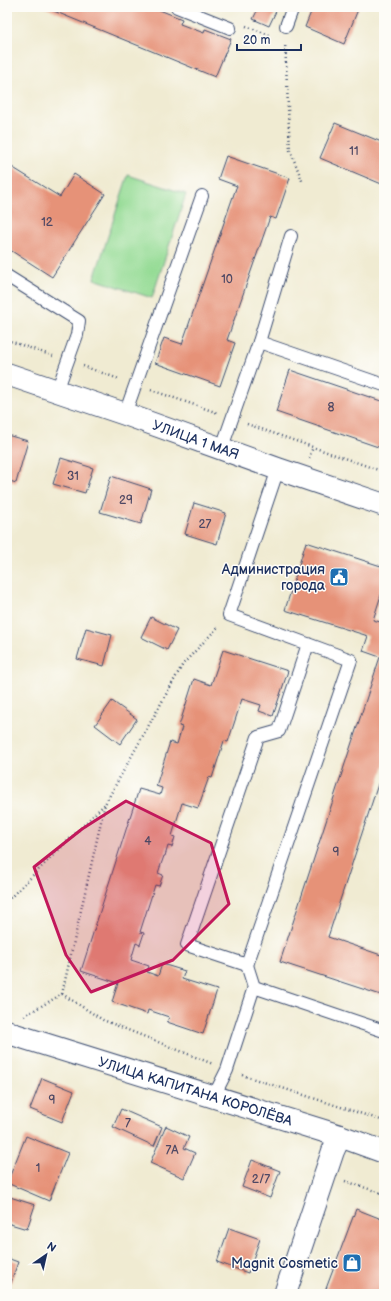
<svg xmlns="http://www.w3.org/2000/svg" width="391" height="1301" viewBox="0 0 391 1301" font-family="'Balsamiq Sans',sans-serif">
	<rect width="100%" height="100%" fill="#fdfcf7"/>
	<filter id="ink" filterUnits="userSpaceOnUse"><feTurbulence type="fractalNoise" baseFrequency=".025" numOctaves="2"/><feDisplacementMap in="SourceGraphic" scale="8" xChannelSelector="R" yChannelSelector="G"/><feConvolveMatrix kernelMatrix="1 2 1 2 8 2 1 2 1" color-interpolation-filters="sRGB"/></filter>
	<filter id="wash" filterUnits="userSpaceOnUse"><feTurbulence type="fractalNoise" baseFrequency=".012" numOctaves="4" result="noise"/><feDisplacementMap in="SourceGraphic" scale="16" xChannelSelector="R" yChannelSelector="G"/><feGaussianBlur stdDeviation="0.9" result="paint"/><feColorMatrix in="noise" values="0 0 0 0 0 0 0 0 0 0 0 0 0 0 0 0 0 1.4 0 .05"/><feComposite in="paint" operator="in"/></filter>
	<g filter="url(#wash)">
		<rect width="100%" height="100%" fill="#f0ebd2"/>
		<path fill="#94db94" stroke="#588579" d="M128,175L186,194L152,298L94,279Z"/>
		<g id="blocks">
			<g fill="#e69278">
				<path d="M44,7H152L182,19L180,24L204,33L205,29L231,39L215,77Z"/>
				<path d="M259,7H278L269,26L253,19Z"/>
				<path d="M313,7H359L344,44L305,27Z"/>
				<path d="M335,123L384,143V185L320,158Z"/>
				<path d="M226,156L290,178L276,219L270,217L227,340L235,343L220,386L155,363L164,338L182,344L236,188L237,186L218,179Z"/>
				<path d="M7,164L60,197L74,174L105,194L52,277L7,248Z"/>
				<path d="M290,370L384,402V449L276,412Z"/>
				<path d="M7,435L28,441L16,483L7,480Z"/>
				<path d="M61,458L93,468L85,493L53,484Z"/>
				<path d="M111,476L151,489L141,524L100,512Z"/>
				<path d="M194,503L226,513L217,544L185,534Z"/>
				<path d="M306,542L384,567V586L373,620L384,623V766L328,937L384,956V996L280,962L380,657L363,651L368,636L285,610Z"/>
				<path d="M151,617L177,630L167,650L141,637Z"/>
				<path d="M86,628L112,635L104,666L77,659Z"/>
				<path d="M223,650L288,671L273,716L259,711L261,705L242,699L228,742L224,741L212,778L209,777L198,808L182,803L172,836L175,837L172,847L168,846L165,856H164L158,873L163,875L159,886L155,885L140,932L144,933L140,945L136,943L131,960L149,966L147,972L158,976L162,964L185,971L182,979L217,990L203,1034L167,1022L169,1017L148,1010L147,1014L112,1002L118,983L81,971L139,789L160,795L162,788L156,786L170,742L177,744L182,727L179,726L194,679L211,685Z"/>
				<path d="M112,701L137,719L120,744L95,725Z"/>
				<path d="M42,1078L74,1091L62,1122L30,1109Z"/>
				<path d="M121,1109L162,1127L154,1146L113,1127Z"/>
				<path d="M166,1126L189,1137L184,1148L195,1153L184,1178L150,1163Z"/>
				<path d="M26,1136L68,1153L49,1201L7,1183Z"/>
				<path d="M252,1160L280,1171L270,1198L242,1187Z"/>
				<path d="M7,1196L35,1205L27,1229L7,1223Z"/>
				<path d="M356,1209L384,1220V1294H324Z"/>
				<path d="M229,1228L260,1239L248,1273L217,1262Z"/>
				<path d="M7,1258L18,1262L7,1294Z"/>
			</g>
		</g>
	</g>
	<g filter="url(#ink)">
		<use href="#blocks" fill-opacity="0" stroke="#3b4b6f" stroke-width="1"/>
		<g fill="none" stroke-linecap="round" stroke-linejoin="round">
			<g stroke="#3b4b6f" stroke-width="14">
				<g id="lane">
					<path d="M177,7L230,28"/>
					<path d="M286,26L293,7"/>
					<path d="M7,276L79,321L77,335L57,391"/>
					<path d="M259,342L384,385"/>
					<path d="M125,414L202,196"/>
					<path d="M221,450L259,342L291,236"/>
					<path d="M278,469L229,615L351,660L247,965L187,945L258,737L279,731L308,644"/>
					<path d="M247,965L254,987"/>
					<path d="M214,1096L227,1070L254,987L384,1031"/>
				</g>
			</g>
			<g stroke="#3b4b6f" stroke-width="24">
				<g id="street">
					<path id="s1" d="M7,374L125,414L278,469L384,505"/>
					<path id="s2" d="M7,1031L12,1034L340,1136L384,1152"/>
					<path d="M285,1294L333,1151L340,1136"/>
				</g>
			</g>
			<g stroke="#3b4b6f" stroke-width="2.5" stroke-dasharray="1 3" stroke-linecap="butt">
				<path d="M246,26L272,36"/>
				<path d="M285,42L290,150L303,183"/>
				<path d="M7,340L53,356"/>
				<path d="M83,366L119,379"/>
				<path d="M151,390L218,413"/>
				<path d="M247,424L384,472"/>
				<path d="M309,458L313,447"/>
				<path d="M7,901L105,804"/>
				<path d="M62,994L103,1020L213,1064"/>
				<path d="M24,1016L62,994L105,804L183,664L218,627"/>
				<path d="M242,1075L384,1121"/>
				<path d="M345,1181L384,1194"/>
			</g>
			<use href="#lane" stroke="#fff" stroke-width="12"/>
			<use href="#street" stroke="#fff" stroke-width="22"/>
		</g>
	</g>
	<path fill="#c2185b" fill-opacity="0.2" stroke="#c2185b" stroke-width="3" stroke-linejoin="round" d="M126,801L211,843L229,904L173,960L91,992L66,955L34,867L82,829Z"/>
	<defs>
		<g id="civic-square" transform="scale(1)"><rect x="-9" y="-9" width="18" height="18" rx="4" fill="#1f6fb2" stroke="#fdfcf7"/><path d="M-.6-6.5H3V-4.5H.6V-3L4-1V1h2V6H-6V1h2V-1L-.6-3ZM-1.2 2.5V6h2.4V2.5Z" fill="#fff"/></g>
		<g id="shop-square" transform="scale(1)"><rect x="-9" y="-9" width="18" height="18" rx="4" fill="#1f6fb2" stroke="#fdfcf7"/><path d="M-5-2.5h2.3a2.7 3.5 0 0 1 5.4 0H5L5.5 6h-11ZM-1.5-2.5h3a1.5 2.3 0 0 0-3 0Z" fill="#fff"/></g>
	</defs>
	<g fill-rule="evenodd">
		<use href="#civic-square" x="339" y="577"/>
		<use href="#shop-square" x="352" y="1263"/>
	</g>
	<g text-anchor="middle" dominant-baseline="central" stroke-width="3" stroke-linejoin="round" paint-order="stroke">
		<g font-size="12" fill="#4e4864">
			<text x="354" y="151">11</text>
			<text x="47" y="222">12</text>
			<text x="227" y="279">10</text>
			<text x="331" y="407">8</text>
			<text x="73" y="476">31</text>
			<text x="126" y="500">29</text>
			<text x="205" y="524">27</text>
			<text x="148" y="841">4</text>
			<text x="336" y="852">9</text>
			<text x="52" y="1100">9</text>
			<text x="128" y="1123">7</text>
			<text x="172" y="1150">7А</text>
			<text x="38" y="1168">1</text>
			<text x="261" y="1179">2/7</text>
		</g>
		<g font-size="14" fill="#1b2f5e" stroke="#fdfcf7">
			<text stroke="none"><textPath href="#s1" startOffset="200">УЛИЦА 1 МАЯ</textPath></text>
			<text stroke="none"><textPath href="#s2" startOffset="198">УЛИЦА КАПИТАНА КОРОЛЁВА</textPath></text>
		</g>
		<g font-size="14" fill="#1b2f5e" stroke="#fdfcf7" text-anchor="end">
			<text x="325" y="569">Администрация<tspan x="325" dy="16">города</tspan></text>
			<text x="338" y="1263">Magnit Cosmetic</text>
		</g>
	</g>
	<rect width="391" height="1301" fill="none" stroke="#fdfcf7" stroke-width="24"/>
	<g transform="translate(46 1255) rotate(34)" stroke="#fdfcf7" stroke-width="3" paint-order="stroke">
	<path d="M0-3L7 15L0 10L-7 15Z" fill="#1b2f5e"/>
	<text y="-6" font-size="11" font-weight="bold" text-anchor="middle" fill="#1b2f5e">N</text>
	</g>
	<path d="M237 44v6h64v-6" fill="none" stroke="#1b2f5e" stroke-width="2"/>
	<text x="243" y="44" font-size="12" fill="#1b2f5e" stroke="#fdfcf7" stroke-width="3" paint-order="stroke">20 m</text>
</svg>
